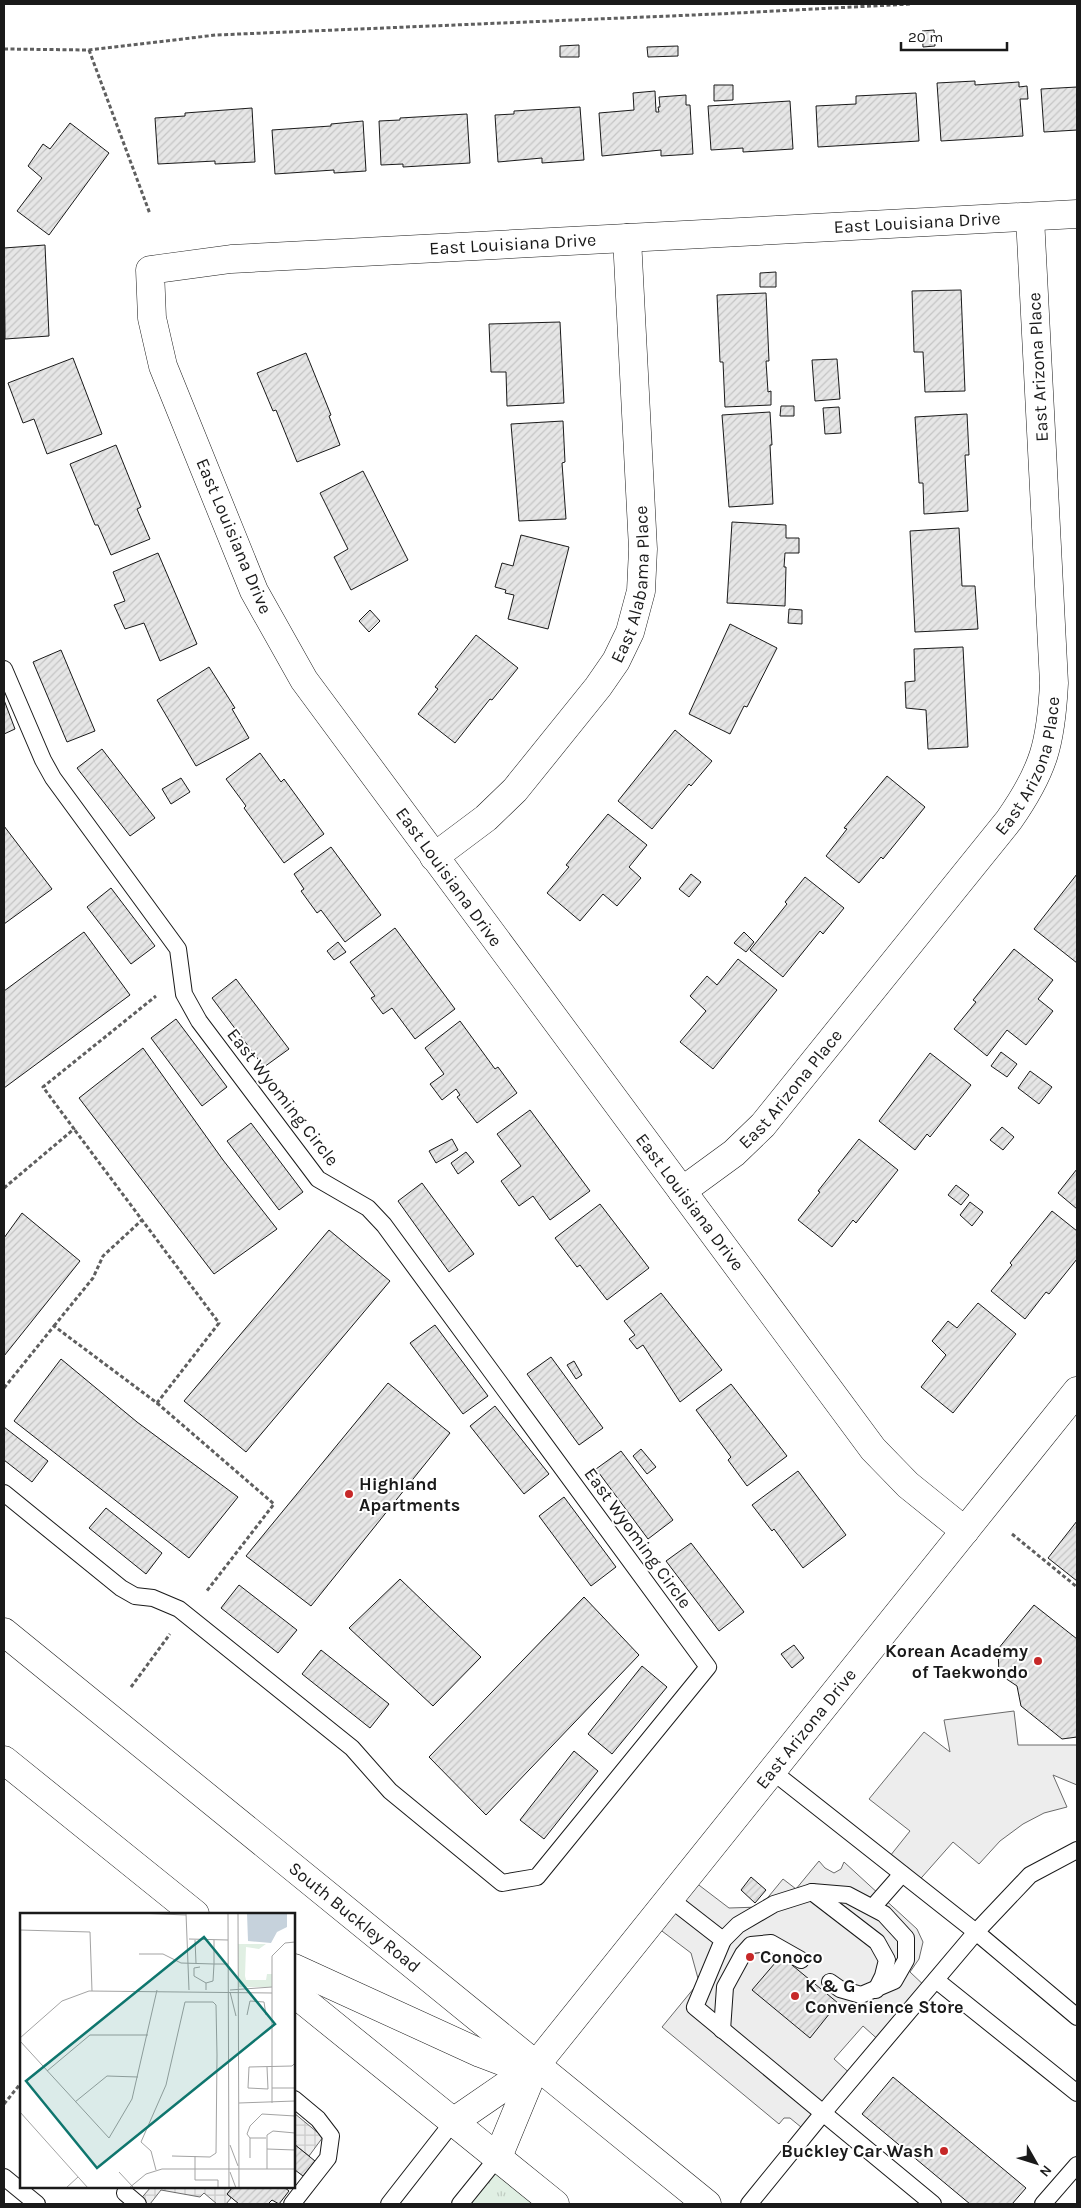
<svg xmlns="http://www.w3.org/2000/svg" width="1081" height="2208" viewBox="0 0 1081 2208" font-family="Karla,sans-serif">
	<defs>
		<pattern id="grass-tufts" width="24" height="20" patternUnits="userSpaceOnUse" patternTransform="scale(1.25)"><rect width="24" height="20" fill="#e0efe3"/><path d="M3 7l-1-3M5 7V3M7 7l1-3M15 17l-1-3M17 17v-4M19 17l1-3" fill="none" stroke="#c0ccc2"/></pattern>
		<pattern id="plaza-grid" width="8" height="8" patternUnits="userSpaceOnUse" patternTransform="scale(1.25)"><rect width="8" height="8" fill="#ededed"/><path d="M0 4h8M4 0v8" fill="none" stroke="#cbcbcb"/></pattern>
		<pattern id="building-hatch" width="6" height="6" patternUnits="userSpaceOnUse" patternTransform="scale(1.25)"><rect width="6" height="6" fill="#e6e6e6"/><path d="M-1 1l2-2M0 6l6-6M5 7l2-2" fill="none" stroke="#c5c5c5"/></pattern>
	</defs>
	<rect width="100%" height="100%" fill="#fff"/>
	<path fill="url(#grass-tufts)" stroke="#6a6a6a" d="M498,2157L555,2204H460Z"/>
	<g fill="#ededed" stroke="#6a6a6a">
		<path d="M1014,1711L1018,1745H1077V1785L1053,1775L1067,1807L1044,1813L1023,1824L1000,1841L979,1864L953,1842L915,1885L886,1861L910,1831L869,1799L924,1732L950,1752L944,1720Z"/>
		<path d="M819,1861L825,1868L834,1873L841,1869L844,1862L917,1929L923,1942L919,1959L910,1972L928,1989L882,2043L863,2026L834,2059L854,2077L807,2132L790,2118H784L779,2124L662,2027L699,1982L691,1953L650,1922L687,1876L729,1908L760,1907L783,1879L796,1889Z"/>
	</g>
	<g fill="url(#plaza-grid)" stroke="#6a6a6a">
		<path d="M294,2113L323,2137L309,2156L294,2144L296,2141L294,2139Z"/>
		<path d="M151,2187H233L227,2194L231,2198L226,2204H217L204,2193L200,2197L161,2190L150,2204H138L137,2203Z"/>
	</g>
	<g fill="url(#building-hatch)" stroke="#1a1a1a">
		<path d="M934,30L935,46L923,47L922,31Z"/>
		<path d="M579,45V57H560V46Z"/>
		<path d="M678,46V56L648,57L647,47Z"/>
		<path d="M975,81V85L1019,82V87L1027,86L1028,99H1020L1023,136L941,141L937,83Z"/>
		<path d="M714,85H733V100L714,101Z"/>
		<path d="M1077,87V130L1044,132L1041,89Z"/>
		<path d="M655,91L656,112H659L658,107H660L659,97L686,95V105H690L693,154L661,156V150L602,156L599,113L634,110L633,93Z"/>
		<path d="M916,93L919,141L818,147L816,106L856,104V96Z"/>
		<path d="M790,101L793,149L743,152V148L711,150L708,106Z"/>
		<path d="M580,107L584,160L542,163V158L498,162L495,115L514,114V111Z"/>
		<path d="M252,108L255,162L215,164V161L158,164L155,118L185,116V113Z"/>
		<path d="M467,114L470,163L403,167V164L381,165L379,121L400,120V118Z"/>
		<path d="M363,121L366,171L334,173V170L275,174L272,130L331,126V124Z"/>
		<path d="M70,123L109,153L49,235L17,211L42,178L28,166L43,144L50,149Z"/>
		<path d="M45,245L49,336L5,339L4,248Z"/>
		<path d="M776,272V287H760V273Z"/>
		<path d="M961,290L965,391L925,392L923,352H914L912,291Z"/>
		<path d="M766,293L769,361H766L768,392L771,391V405L725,407L723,362H720L717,295Z"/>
		<path d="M560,322L564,403L507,406L506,372H491L489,324Z"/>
		<path d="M306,353L331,415L329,416L340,445L297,462L276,410L273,411L257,373Z"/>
		<path d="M73,358L102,434L47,454L34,419L23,423L8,383Z"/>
		<path d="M837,359L840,399L815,401L812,360Z"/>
		<path d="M781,406H794V416H780Z"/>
		<path d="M839,407L841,433L825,434L823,408Z"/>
		<path d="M770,412L772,445H770L773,504L729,507L722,415Z"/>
		<path d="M967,414L969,455H965L968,511L924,514L923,483H919L915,417Z"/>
		<path d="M563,421L565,462L562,463L566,519L519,521L511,424Z"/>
		<path d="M116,445L141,507L137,509L150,539L111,555L98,525H95L70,464Z"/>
		<path d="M363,471L408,560L351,590L334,557L348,549L320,493Z"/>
		<path d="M732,522L786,525V538H799V553H785L784,567H786L785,606L727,603Z"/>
		<path d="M959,528L962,586H975L978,629L915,632L910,531Z"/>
		<path d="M521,535L569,547L548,629L508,619L514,595L505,593L506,590L495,587L502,563L513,566Z"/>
		<path d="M158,553L197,644L160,661L144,623L125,629L114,605L125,601L113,572Z"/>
		<path d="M789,609L802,610V624L788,623Z"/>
		<path d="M370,610L380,621L369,632L359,621Z"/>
		<path d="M730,624L777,648L747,707L744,706L730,734L689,714Z"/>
		<path d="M476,635L518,668L492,700L490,699L455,743L418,714L438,689L435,687Z"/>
		<path d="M963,647L968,747L928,749L926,710L906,708L905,682L915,681L914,649Z"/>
		<path d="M61,650L95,731L67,742L33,662Z"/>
		<path d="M209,667L235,708L232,709L249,738L196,766L157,700Z"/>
		<path d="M4,700L15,729L4,734Z"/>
		<path d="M675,730L712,761L691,786L689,784L652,829L618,801Z"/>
		<path d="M102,749L155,818L130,836L77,768Z"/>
		<path d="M260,753L281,782L284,779L324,834L284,863L244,808L246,806L226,779Z"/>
		<path d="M887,776L925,807L883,859L881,857L859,883L826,856L847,829L844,828Z"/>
		<path d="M181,778L190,792L171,804L162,789Z"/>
		<path d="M608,814L647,845L629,867L641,878L617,906L603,894L580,921L547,893L569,867L566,865Z"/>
		<path d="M4,826L52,889L4,924Z"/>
		<path d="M331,847L381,915L345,942L321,910L317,913L301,891L304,889L294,874Z"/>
		<path d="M691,874L701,882L689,897L679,889Z"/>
		<path d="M1077,874V963L1034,929Z"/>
		<path d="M805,877L844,908L823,934L820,931L783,977L750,950L787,904L785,902Z"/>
		<path d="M111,888L155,946L131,964L87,907Z"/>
		<path d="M395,928L455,1009L415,1039L392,1008L383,1014L371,998L375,996L350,962Z"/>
		<path d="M84,932L130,995L4,1088V991Z"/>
		<path d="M744,932L754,942L746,952L734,943Z"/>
		<path d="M338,942L346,952L334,960L327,951Z"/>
		<path d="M1014,949L1053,980L1038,999L1053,1011L1026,1045L1007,1030L987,1056L954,1029L976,1002L973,1000Z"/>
		<path d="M738,959L777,990L713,1069L680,1042L706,1011L690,996L707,976L717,985Z"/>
		<path d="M236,979L289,1049L264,1067L212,998Z"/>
		<path d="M176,1019L227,1087L202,1106L151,1038Z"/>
		<path d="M460,1021L495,1069L498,1067L517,1093L477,1123L457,1097L460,1095L456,1089L442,1100L430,1084L444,1074L425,1048Z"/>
		<path d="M143,1048L223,1160L277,1229L214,1274L79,1098Z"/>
		<path d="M1001,1052L1017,1064L1007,1077L991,1066Z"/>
		<path d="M930,1053L971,1085L930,1137L927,1134L915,1150L879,1121Z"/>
		<path d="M1030,1071L1052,1087L1039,1104L1018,1088Z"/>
		<path d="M530,1110L590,1191L550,1220L533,1196L519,1206L501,1181L521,1166L497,1134Z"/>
		<path d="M251,1123L303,1192L279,1210L227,1141Z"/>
		<path d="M1002,1127L1014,1137L1003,1150L990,1140Z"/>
		<path d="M452,1139L458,1150L436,1163L429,1151Z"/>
		<path d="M859,1139L898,1170L856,1223L853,1220L832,1247L798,1220L820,1192L818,1191Z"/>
		<path d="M466,1152L474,1162L458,1174L451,1163Z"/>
		<path d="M1077,1169V1209L1058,1193Z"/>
		<path d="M422,1183L474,1254L449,1272L398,1201Z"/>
		<path d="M956,1185L969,1195L961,1205L948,1195Z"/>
		<path d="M970,1202L983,1212L972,1226L960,1215Z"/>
		<path d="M600,1204L649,1268L607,1300L580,1265L577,1267L555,1238Z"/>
		<path d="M1052,1211L1077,1231V1259L1049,1294L1046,1292L1025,1319L991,1291L1012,1265L1010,1263Z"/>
		<path d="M22,1213L80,1261L4,1356V1238Z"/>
		<path d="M329,1230L390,1281L246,1452L184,1401Z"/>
		<path d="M661,1293L722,1370L680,1402L643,1345L637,1349L629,1339L635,1335L624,1321Z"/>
		<path d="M978,1303L1016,1334L953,1413L921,1387L946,1355L932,1341L948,1321L957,1328Z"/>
		<path d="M435,1325L488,1396L463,1414L410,1343Z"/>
		<path d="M551,1357L603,1428L579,1445L527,1374Z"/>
		<path d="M61,1359L137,1422L238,1497L189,1558L14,1421Z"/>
		<path d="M574,1361L582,1375L576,1379L567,1365Z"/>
		<path d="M388,1383L450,1433L311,1606L246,1556Z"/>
		<path d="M731,1384L787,1456L747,1486L728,1460L731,1457L696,1410Z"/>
		<path d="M495,1406L549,1474L524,1494L470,1426Z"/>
		<path d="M4,1427L48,1461L32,1482L4,1460Z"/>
		<path d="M641,1449L656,1467L647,1474L633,1456Z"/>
		<path d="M621,1451L673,1520L648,1539L596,1469Z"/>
		<path d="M798,1471L846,1535L803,1568L774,1529L772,1531L752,1505Z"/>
		<path d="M564,1497L616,1567L591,1586L539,1516Z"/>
		<path d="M106,1508L162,1553L146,1574L89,1528Z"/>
		<path d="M1077,1521V1581L1048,1558Z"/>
		<path d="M691,1543L744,1612L719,1631L666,1561Z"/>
		<path d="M400,1579L481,1657L433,1706L349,1628Z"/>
		<path d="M239,1585L297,1630L278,1653L221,1608Z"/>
		<path d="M584,1597L639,1655L486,1815L429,1757Z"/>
		<path d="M1034,1605L1077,1639V1737L1062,1739L1021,1706L1017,1686L999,1674L998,1649Z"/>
		<path d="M794,1645L804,1658L792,1668L781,1654Z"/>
		<path d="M321,1650L389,1704L370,1728L302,1674Z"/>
		<path d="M642,1666L667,1687L612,1754L588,1734Z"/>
		<path d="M574,1751L598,1771L544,1839L520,1820Z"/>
		<path d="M751,1877L766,1890L755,1903L741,1890Z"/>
		<path d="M781,1956L838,2003L810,2038L752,1990Z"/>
		<path d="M893,2077L1026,2188L1012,2204H970L862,2114Z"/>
		<path d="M294,2144L315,2161L303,2176L295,2170L294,2172Z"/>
		<path d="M233,2187H284L289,2191L279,2204L272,2200L268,2204H239L227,2194Z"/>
	</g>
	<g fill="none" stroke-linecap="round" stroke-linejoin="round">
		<g stroke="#1a1a1a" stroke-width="18">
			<g id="lane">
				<path d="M4,669L43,760L53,778L178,949L184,994L199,1021L318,1179L368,1208L384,1225L708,1667L537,1877L502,1883L390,1791L352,1748L179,1609L153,1598L135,1596L121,1588L4,1493"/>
				<path d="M772,1771L976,1932L1077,2017"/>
				<path d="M812,1892L877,1942L887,1960L883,1976L876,1990"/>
				<path d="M669,1898L723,1940L695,2007L823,2113L976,1932L1030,1875L1077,1850"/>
				<path d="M873,1907L902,1874"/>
				<path d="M723,1940L738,1925L774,1904L812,1892L848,1895L884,1914L906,1938V1960L894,1981L861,1995L840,1989L830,1982"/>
				<path d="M936,1980L1077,2093"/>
				<path d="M722,2030L725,1987L743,1954L751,1945L771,1943L801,1960"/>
				<path d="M4,2177L37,2204"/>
				<path d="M125,2193L138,2204"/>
				<path d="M292,2204L328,2158L331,2136L318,2119L294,2099"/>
				<path d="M389,2204L453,2122"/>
				<path d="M460,2204L498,2157"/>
				<path d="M749,2204L823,2113L933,2204"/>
				<path d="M1043,2204L1077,2165"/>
			</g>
		</g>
		<g stroke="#1a1a1a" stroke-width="29">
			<g id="street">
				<path id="s1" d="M434,857L486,818L515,790L598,687L616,661L630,632L641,591L643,549L627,238"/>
				<path id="s2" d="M682,1191L734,1153L763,1125L1009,820C1044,770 1051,743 1054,683L1030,217"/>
				<path id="s3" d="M965,1531L908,1485L873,1449L304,680L254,591L163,366L152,318L150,270L231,259L1077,214"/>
				<path id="s4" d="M453,2122L536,2065L1077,1391"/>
				<path d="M498,2157L536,2065"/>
			</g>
		</g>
		<g stroke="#1a1a1a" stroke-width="29">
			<g id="primary">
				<path id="s5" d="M4,1632L707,2204"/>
				<path d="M4,1760L195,1914"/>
				<path d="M294,1968L480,2053L509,2064L534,2065"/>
				<path d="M294,1993L555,2204"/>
			</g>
		</g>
		<g stroke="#5f5f5f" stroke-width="3" stroke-dasharray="4 2.5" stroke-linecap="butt">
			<path d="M4,49L89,50L216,35L717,14L911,4"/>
			<path d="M89,50L150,214"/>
			<path d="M4,1188L74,1129L43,1087L156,996"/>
			<path d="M54,1326L93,1278L103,1256L142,1220"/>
			<path d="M4,1388L54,1326L157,1403L219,1323L74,1129"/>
			<path d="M157,1403L274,1504L206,1592"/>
			<path d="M1012,1534L1077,1587"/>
			<path d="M131,1687L170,1634"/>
			<path d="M4,2104L21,2083"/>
		</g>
		<use href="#lane" stroke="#fff" stroke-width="16"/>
		<use href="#street" stroke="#fff" stroke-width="28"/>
		<use href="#primary" stroke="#fff" stroke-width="28"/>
	</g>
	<g fill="#c62828" stroke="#fff" stroke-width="2">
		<circle cx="349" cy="1494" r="5"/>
		<circle cx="1038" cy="1661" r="5"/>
		<circle cx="750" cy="1957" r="5"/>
		<circle cx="795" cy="1996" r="5"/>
		<circle cx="944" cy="2151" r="5"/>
	</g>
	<g text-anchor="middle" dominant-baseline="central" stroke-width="4" stroke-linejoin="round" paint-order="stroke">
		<g font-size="18" fill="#1a1a1a" stroke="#fff">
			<text stroke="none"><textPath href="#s3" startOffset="2291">East Louisiana Drive</textPath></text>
			<text stroke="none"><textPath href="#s3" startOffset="1886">East Louisiana Drive</textPath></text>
			<text transform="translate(1038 367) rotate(-93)">East Arizona Place</text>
			<text transform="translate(234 536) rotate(67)">East Louisiana Drive</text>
			<text stroke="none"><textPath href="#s1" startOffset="349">East Alabama Place</textPath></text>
			<text stroke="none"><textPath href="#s2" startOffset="555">East Arizona Place</textPath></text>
			<text transform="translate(449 877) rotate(54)">East Louisiana Drive</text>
			<text stroke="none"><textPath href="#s2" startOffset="150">East Arizona Place</textPath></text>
			<text transform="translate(283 1097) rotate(52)">East Wyoming Circle</text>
			<text transform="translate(690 1202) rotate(53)">East Louisiana Drive</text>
			<text transform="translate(638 1538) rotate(54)">East Wyoming Circle</text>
			<text stroke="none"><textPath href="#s4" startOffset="532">East Arizona Drive</textPath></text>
			<text stroke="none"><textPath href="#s5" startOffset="452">South Buckley Road</textPath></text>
		</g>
		<g font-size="18" font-weight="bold" fill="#1a1a1a" stroke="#fff" text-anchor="start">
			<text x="359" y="1484">Highland<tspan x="359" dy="21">Apartments</tspan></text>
			<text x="1028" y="1651" text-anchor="end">Korean Academy<tspan x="1028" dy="21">of Taekwondo</tspan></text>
			<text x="760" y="1957">Conoco</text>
			<text x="805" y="1986">K &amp; G<tspan x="805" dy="21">Convenience Store</tspan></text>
			<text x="934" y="2151" text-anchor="end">Buckley Car Wash</text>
		</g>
	</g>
	<g transform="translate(20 1913)">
		<rect width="275" height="275" fill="#fff"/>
		<path d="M218,31H246L239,36L226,34L225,63L226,67H246L247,61H252V74H218Z" fill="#e0efe3"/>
		<path d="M227,0H267V14L257,19L251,30L228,28Z" fill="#c6d2dc"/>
		<path fill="none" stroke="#a3a3a3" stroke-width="1" d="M118,0L166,2M166,0L169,77M208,0L209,275M218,0L219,275M0,17L70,19L72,78M169,26L208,27M175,27L176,50M194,27V51H208M119,41H143L161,50L194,51L193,68L186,70V77M180,54L174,55V63L186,70M210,77L252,74M210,79L216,103M227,102L230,88L244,89L246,102M0,125L42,88L69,78L252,80M0,128L89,225L112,186L137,77M247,154L248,176L228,175L229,154L272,153L275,150M27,158L70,122H128M252,175H275M55,189L87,163L118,164M219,190L275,188M252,190V43L265,30L275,29M0,199L68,275M230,225L227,221L230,213L242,201L275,203M210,232L218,253M247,236L275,237M175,243V267H198V275M230,245V225H246M247,256V222L253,218L275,220M136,257L131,238L121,229L146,172L165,89H193L196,92L197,142L196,240L190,244L152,243M99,259L113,274M210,259L216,275M46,275L58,264M109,275L126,261L142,256H275"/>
		<path fill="#0f766e" fill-opacity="0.15" stroke="#0f766e" stroke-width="2.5" d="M184,24L255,111L77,255L6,168Z"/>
		<rect width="275" height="275" fill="none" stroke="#1a1a1a" stroke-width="2.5"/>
	</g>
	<rect width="1081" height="2208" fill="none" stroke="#1a1a1a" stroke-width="10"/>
	<g transform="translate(1036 2163) rotate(129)" stroke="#ffffff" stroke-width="4" paint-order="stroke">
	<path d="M0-4L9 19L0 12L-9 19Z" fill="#1a1a1a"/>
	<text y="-8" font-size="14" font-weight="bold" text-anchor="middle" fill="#1a1a1a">N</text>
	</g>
	<path d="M901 42v8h106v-8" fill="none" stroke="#1a1a1a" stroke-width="2.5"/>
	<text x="908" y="42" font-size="15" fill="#1a1a1a" stroke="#ffffff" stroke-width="4" paint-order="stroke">20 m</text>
</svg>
